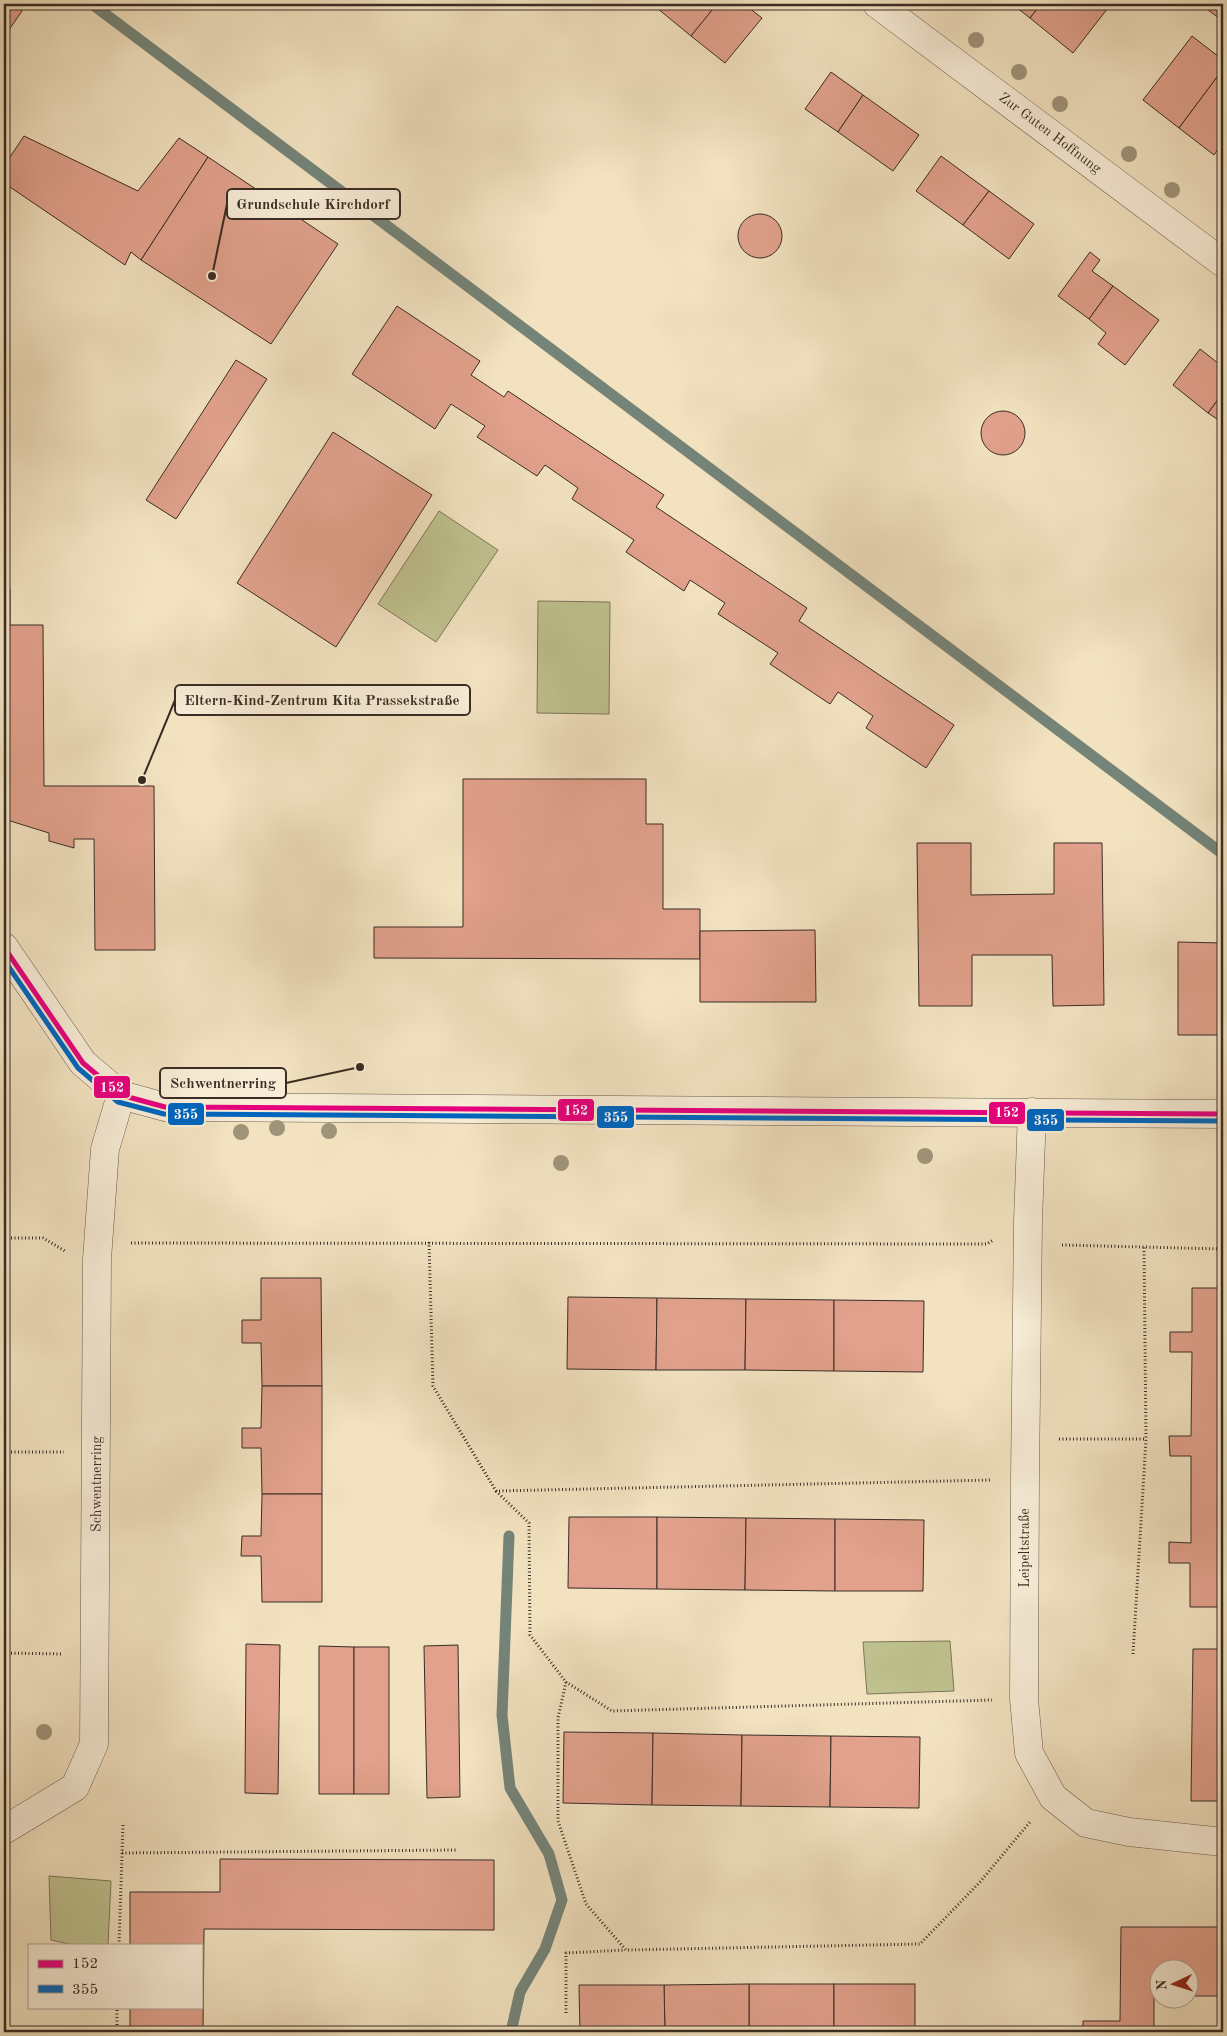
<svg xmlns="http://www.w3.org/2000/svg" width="1227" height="2036" viewBox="0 0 1227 2036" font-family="'Old Standard TT',serif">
	<rect width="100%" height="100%" fill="#f2e2c0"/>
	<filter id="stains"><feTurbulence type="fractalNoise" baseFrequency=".004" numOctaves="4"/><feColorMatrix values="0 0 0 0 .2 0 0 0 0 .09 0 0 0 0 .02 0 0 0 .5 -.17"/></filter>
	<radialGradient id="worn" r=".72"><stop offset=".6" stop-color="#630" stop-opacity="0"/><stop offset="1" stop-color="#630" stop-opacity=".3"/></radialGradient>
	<g fill="#bfc28f" stroke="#7c775a">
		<path d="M439,511L498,550L436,642L378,604Z"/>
		<path d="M538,601L610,602L609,714L537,713Z"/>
		<path d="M950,1641L954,1691L867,1694L863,1642Z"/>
		<path d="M49,1876L111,1881L108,1945H73L51,1940Z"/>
	</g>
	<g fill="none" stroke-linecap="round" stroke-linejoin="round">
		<g stroke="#748479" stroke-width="11">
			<path d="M92,4L1223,854"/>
			<path d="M509,1536L502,1715L510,1788L549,1854L562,1900L545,1949L520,1992L511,2032"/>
		</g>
	</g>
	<g fill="#e1a18c" stroke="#3a2c24">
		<path d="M4,4H12L22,11L4,37Z"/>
		<path d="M660,4H717L691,36L657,8Z"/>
		<path d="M717,4H744L762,18L725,63L691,36Z"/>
		<path d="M1012,4H1041L1030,18Z"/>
		<path d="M1041,4H1111L1073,53L1030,18Z"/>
		<path d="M1200,4H1223V21Z"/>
		<path d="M1192,36L1223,60V69L1179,128L1143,100Z"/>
		<path d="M1223,69V142L1214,155L1179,128Z"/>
		<path d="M831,72L863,95L838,132L805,109Z"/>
		<path d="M863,95L919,135L893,171L838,132Z"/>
		<path d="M24,136L138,191L179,138L208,157L141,260L131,252L125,265L4,183V166Z"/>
		<path d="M941,156L989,191L963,225L916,191Z"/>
		<path d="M208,157L338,244L271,344L141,260Z"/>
		<path d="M989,191L1034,224L1009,259L963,225Z"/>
		<circle cx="760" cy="236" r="22"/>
		<path d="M1090,252L1100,260L1092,271L1113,286L1089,319L1058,296Z"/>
		<path d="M1113,286L1159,320L1125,365L1098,344L1106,333L1089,319Z"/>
		<path d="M397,306L480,361L471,375L504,397L508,391L664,495L656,507L807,608L799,621L954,725L926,768L866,728L873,716L838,692L830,704L770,664L778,653L718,614L725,603L690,580L684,591L626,552L634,540L572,499L578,488L545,465L537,476L477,437L485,426L451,404L435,429L352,374Z"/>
		<path d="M1200,349L1223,367V393L1208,413L1173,385Z"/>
		<path d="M236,360L267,379L176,519L146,500Z"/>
		<path d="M1223,393V423L1208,413Z"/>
		<circle cx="1003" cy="433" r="22"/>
		<path d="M333,432L432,495L336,647L237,583Z"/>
		<path d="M4,589H10V625H43L44,786H154L155,950H95L94,839H74V848L49,841V833L4,819Z"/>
		<path d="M463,779H646V824H663V909H700V959L374,958V927H463Z"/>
		<path d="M917,843H971V895L1054,894V843H1102L1104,1005L1053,1006L1052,955H972V1006H919Z"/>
		<path d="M815,930L816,1002H700V931Z"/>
		<path d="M1178,942L1223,943V1035H1178Z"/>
		<path d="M261,1278H321L322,1386H262L261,1343H242V1320H261Z"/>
		<path d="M1192,1288H1223V1607H1190V1563H1169V1542L1191,1543V1456H1170L1169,1436H1191L1192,1352H1170V1332H1192Z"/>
		<path d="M568,1297L657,1298L656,1370L567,1369Z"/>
		<path d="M657,1298L746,1299L745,1370H656Z"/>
		<path d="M746,1299L834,1300V1371L745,1370Z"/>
		<path d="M834,1300L924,1301L923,1372L834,1371Z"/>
		<path d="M262,1386H322V1494H262L261,1448H242V1428H261Z"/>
		<path d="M262,1494H322V1602H262L261,1556H241L242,1536H261Z"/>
		<path d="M569,1517H657V1589L568,1588Z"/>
		<path d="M657,1517L746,1518L745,1590L657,1589Z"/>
		<path d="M746,1518L835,1519V1591L745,1590Z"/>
		<path d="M835,1519L924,1520L923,1591H835Z"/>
		<path d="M246,1644L280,1645L278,1794L245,1793Z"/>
		<path d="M458,1645L460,1797L427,1798L424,1646Z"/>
		<path d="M319,1646L354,1647V1794H319Z"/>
		<rect x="354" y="1647" width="35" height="147"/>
		<path d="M1193,1649H1223V1801H1191Z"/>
		<path d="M564,1732L653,1733L652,1805L563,1803Z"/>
		<path d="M653,1733L742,1735L741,1806L652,1805Z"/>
		<path d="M742,1735L831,1736L830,1807L741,1806Z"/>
		<path d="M831,1736L920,1737L919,1808L830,1807Z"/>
		<path d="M220,1859L494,1860V1930L204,1929L203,2032H130V2007H201V1945H130V1892H220Z"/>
		<path d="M1121,1927H1223V1996H1190V1968H1160V1996H1154V2032H1083V2021H1120Z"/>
		<rect x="749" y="1984" width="85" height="48"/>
		<path d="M749,1984V2032H665L664,1985Z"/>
		<rect x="834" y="1984" width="81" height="48"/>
		<path d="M579,1985H664L665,2032H580Z"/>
	</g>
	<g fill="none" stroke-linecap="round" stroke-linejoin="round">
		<g stroke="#685a4b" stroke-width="29">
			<g id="street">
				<path d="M877,4L1223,263"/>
				<path d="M4,947L83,1063L121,1095L165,1107L1223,1114"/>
				<path d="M1032,1112L1028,1221L1025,1479L1024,1699L1029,1753L1053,1797L1086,1823L1129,1832L1223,1842"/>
				<path d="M4,1830L75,1787L94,1744L97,1259L105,1149L121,1095"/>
			</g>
		</g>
		<g stroke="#3a2c24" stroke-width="3" stroke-dasharray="1 2.5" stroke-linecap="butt">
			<path d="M4,1238H43L65,1251"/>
			<path d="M429,1242L433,1386L496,1491L992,1480"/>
			<path d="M131,1243L987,1244L993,1240"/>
			<path d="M1062,1245L1223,1249"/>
			<path d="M1059,1439H1146"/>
			<path d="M4,1452H64"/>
			<path d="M496,1491L529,1523L530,1635L566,1682L612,1711L992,1700"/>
			<path d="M4,1653L62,1654"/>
			<path d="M1133,1654L1146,1439L1144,1247"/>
			<path d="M566,1682L558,1718V1821L586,1904L626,1950L920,1944L980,1882L1030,1822"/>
			<path d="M122,1853L456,1850"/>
			<path d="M119,1945L123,1825"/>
			<path d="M566,2013V1953L625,1950"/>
			<path d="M117,2032V2007"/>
		</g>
		<use href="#street" stroke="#f7ecd6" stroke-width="28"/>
		<g stroke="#f7ecd6" stroke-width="9">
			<path id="bus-1" d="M4,947L83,1063L121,1095L165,1107L1223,1114"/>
		</g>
		<g stroke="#f7ecd6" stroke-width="9">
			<path id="bus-2" d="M4,960L78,1068L118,1102L164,1114L1223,1121"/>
		</g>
		<use href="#bus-1" stroke="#e5007d" stroke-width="5"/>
		<use href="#bus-2" stroke="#0065bd" stroke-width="5"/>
	</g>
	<g fill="#9f9379">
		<circle cx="976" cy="40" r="8"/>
		<circle cx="1019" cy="72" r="8"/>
		<circle cx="1060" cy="104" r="8"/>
		<circle cx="1129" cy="154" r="8"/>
		<circle cx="1172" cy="190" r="8"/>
		<circle cx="277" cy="1128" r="8"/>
		<circle cx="329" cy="1131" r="8"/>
		<circle cx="241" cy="1132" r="8"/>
		<circle cx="925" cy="1156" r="8"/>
		<circle cx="561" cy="1163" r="8"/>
		<circle cx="44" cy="1732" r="8"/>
	</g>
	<g text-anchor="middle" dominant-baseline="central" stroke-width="5" stroke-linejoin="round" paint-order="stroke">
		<g font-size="14" fill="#3a2c24" stroke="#f7ecd6">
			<text transform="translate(1050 133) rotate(37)">Zur Guten Hoffnung</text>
			<text transform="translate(97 1484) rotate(-90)">Schwentnerring</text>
			<text transform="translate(1025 1548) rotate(-90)">Leipeltstraße</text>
		</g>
	</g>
	<path fill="none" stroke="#3a2c24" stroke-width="2" d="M212 276L227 204M142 780L175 700M360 1067L286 1083"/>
	<g fill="#3a2c24" stroke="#f7ecd6" stroke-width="2">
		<circle cx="212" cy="276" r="5"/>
		<circle cx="142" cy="780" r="5"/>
		<circle cx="360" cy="1067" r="5"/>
	</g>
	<g fill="#f7ecd6" stroke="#3a2c24" stroke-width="2">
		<rect x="227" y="189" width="173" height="30" rx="5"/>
		<rect x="175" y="685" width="295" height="30" rx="5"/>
		<rect x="160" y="1068" width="126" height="30" rx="5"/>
	</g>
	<g font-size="15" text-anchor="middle" font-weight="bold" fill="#3a2c24">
		<text x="313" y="209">Grundschule Kirchdorf</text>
		<text x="322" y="705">Eltern-Kind-Zentrum Kita Prassekstraße</text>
		<text x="223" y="1088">Schwentnerring</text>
	</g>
	<g stroke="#f7ecd6" stroke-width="2">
		<rect x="93" y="1075" width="38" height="24" rx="5" fill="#e5007d"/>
		<rect x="557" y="1098" width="38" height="24" rx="5" fill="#e5007d"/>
		<rect x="988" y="1101" width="38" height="24" rx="5" fill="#e5007d"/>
		<rect x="167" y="1102" width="38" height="24" rx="5" fill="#0065bd"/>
		<rect x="596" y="1105" width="39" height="24" rx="5" fill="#0065bd"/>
		<rect x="1026" y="1108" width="39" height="24" rx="5" fill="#0065bd"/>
	</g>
	<g font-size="14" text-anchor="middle" font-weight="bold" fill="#fff">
		<text x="112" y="1092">152</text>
		<text x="576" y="1115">152</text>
		<text x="1007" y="1117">152</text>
		<text x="186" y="1119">355</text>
		<text x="616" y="1122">355</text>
		<text x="1046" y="1125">355</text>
	</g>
	<rect width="1227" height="2036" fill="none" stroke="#f2e2c0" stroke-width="20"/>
	<rect x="5" y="5" width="1217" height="2026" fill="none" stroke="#3a2c24" stroke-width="2.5"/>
	<rect x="10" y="10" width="1207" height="2016" fill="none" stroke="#3a2c24"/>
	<rect x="28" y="1944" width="175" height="65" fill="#f7ecd6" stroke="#ab9f8f"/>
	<rect x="38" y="1960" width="25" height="8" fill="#e5007d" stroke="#ab9f8f"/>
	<text x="72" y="1968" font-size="15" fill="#3a2c24">152</text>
	<rect x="38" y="1985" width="25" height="8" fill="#0065bd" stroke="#ab9f8f"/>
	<text x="72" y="1994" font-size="15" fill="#3a2c24">355</text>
	<g transform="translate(1174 1984) rotate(266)"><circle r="24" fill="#f7ecd6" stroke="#ab9f8f"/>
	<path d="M0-4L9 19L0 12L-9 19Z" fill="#8f2418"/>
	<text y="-8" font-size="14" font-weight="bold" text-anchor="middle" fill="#3a2c24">N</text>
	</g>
	<rect width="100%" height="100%" filter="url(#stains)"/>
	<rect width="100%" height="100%" fill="url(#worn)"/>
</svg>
